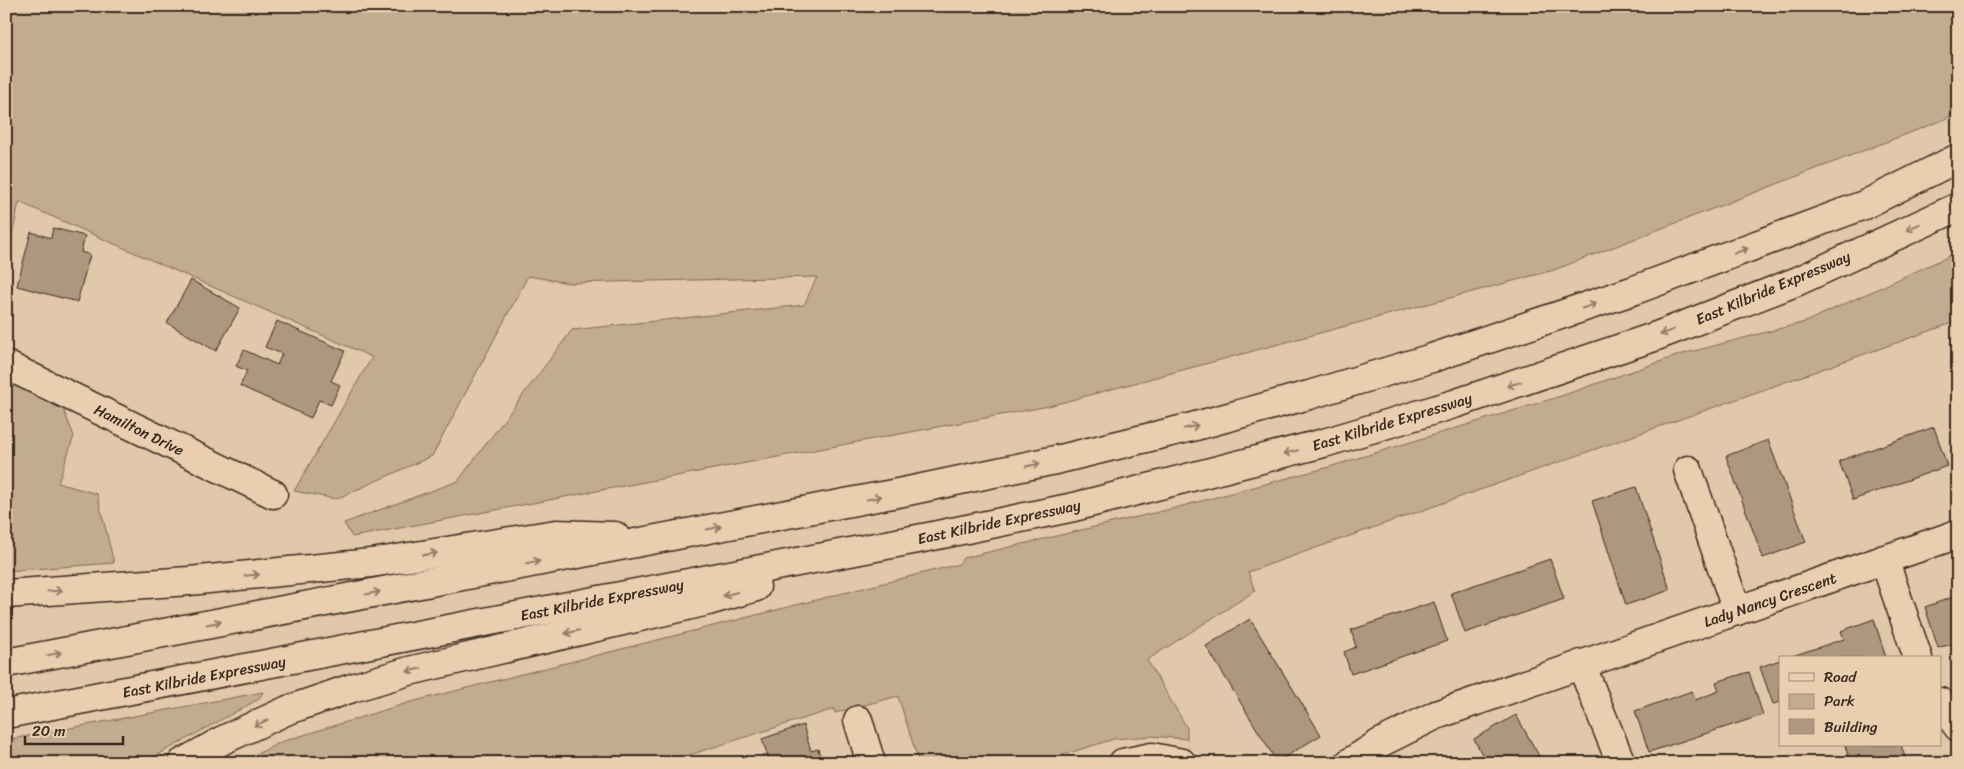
<svg xmlns="http://www.w3.org/2000/svg" width="1964" height="769" viewBox="0 0 1964 769" font-family="Sriracha,sans-serif">
	<rect width="100%" height="100%" fill="#e2c8aa"/>
	<filter id="ink" filterUnits="userSpaceOnUse"><feTurbulence type="fractalNoise" baseFrequency=".02" numOctaves="2"/><feDisplacementMap in="SourceGraphic" scale="10" xChannelSelector="R" yChannelSelector="G"/><feConvolveMatrix kernelMatrix="1 2 1 2 8 2 1 2 1" color-interpolation-filters="sRGB"/></filter>
	<g filter="url(#ink)">
		<g fill="#c3ab90" stroke="#7f6a57">
			<path d="M6,6H1958V112L1943,120L1554,270L1049,406L352,537L344,523L458,481L572,330L804,305L817,277L569,283L528,276L432,456L336,499L294,491L372,357L19,202L6,266Z"/>
			<path d="M1958,252V321L1248,572L1255,591L1147,660L1187,728V739L1151,736L1114,739L1037,763H919L898,696L835,713L834,709L664,763H239L281,742L407,703L959,564L963,558L1175,508L1329,467L1558,397L1679,355L1805,322Z"/>
			<path d="M6,380L62,406L74,436L58,483L97,494L114,563L6,571Z"/>
			<path d="M263,692L259,699L143,763H6V740Z"/>
		</g>
		<g fill="#ae977f" stroke="#3b2a1e">
			<path d="M53,228L85,236L81,252L90,255L77,302L17,286L31,232L51,238Z"/>
			<path d="M191,280L240,308L216,351L167,323Z"/>
			<path d="M277,321L345,351L331,381L340,385L331,405L319,400L311,418L240,386L247,371L236,366L244,350L277,365L282,354L265,347Z"/>
			<path d="M1934,427L1947,466L1853,500L1839,461Z"/>
			<path d="M1768,440L1806,542L1763,558L1726,456Z"/>
			<path d="M1636,487L1670,590L1626,605L1592,501Z"/>
			<path d="M1550,559L1564,599L1465,633L1451,593Z"/>
			<path d="M1956,596L1958,601V642L1938,648L1925,607Z"/>
			<path d="M1434,602L1447,641L1351,674L1344,652L1356,647L1351,630Z"/>
			<path d="M1250,619L1321,735L1277,762L1206,646Z"/>
			<path d="M1874,619L1886,658H1786L1844,639L1841,631Z"/>
			<path d="M1780,660V702L1773,704L1760,667Z"/>
			<path d="M1749,672L1763,715L1649,752L1635,711L1692,691L1695,700L1719,691L1716,682Z"/>
			<path d="M1516,715L1543,763H1476L1484,758L1474,739Z"/>
			<path d="M803,725L811,751L818,749L822,763H770L762,739Z"/>
			<path d="M1845,745H1901L1907,763H1850Z"/>
		</g>
		<g fill="none" stroke-linecap="round" stroke-linejoin="round">
			<g stroke="#3b2a1e" stroke-width="31">
				<g id="minor">
					<path d="M6,365L273,494"/>
					<path d="M1688,470L1737,611"/>
					<path d="M1884,559L1918,658"/>
					<path d="M1581,664L1621,763"/>
					<path d="M1940,702L1958,727"/>
					<path d="M858,720L871,763"/>
					<path d="M1123,763L1152,757L1182,763"/>
					<path d="M1349,763L1380,743L1436,715L1958,534"/>
				</g>
			</g>
			<g stroke="#3b2a1e" stroke-width="31">
				<g id="highway">
					<path d="M6,594L189,581L371,563L556,534L615,536"/>
					<path d="M6,663L908,491L1060,459L1192,427L1309,395L1432,358L1632,291L1864,205L1958,158"/>
					<path d="M6,714L928,537L1074,507L1324,443L1454,404L1654,337L1798,281L1958,207"/>
					<path d="M182,763L223,740L288,710L352,688L409,671L708,601L756,587"/>
				</g>
			</g>
			<use href="#minor" stroke="#e9cfb0" stroke-width="28"/>
			<use href="#highway" stroke="#e9cfb0" stroke-width="28"/>
		</g>
		<defs><path id="oneway-shaft" d="M-6 0H5M1.5-3L5.5 0L1.5 3" fill="none" stroke-width="1.6" stroke-linecap="round" stroke-linejoin="round" transform="scale(1.25)"/></defs>
		<g stroke="#927c67">
			<use href="#oneway-shaft" transform="translate(1913 227) rotate(155)"/>
			<use href="#oneway-shaft" transform="translate(1741 251) rotate(-21)"/>
			<use href="#oneway-shaft" transform="translate(1589 306) rotate(-19)"/>
			<use href="#oneway-shaft" transform="translate(1667 332) rotate(159)"/>
			<use href="#oneway-shaft" transform="translate(1514 384) rotate(162)"/>
			<use href="#oneway-shaft" transform="translate(1191 427) rotate(-14)"/>
			<use href="#oneway-shaft" transform="translate(1291 452) rotate(166)"/>
			<use href="#oneway-shaft" transform="translate(1033 465) rotate(-12)"/>
			<use href="#oneway-shaft" transform="translate(874 498) rotate(-11)"/>
			<use href="#oneway-shaft" transform="translate(714 528) rotate(-11)"/>
			<use href="#oneway-shaft" transform="translate(430 554) rotate(-9)"/>
			<use href="#oneway-shaft" transform="translate(533 562) rotate(-11)"/>
			<use href="#oneway-shaft" transform="translate(252 575) rotate(-5)"/>
			<use href="#oneway-shaft" transform="translate(55 591) rotate(-4)"/>
			<use href="#oneway-shaft" transform="translate(373 593) rotate(-11)"/>
			<use href="#oneway-shaft" transform="translate(730 594) rotate(164)"/>
			<use href="#oneway-shaft" transform="translate(214 623) rotate(-11)"/>
			<use href="#oneway-shaft" transform="translate(572 632) rotate(167)"/>
			<use href="#oneway-shaft" transform="translate(54 654) rotate(-11)"/>
			<use href="#oneway-shaft" transform="translate(414 670) rotate(166)"/>
			<use href="#oneway-shaft" transform="translate(261 723) rotate(155)"/>
		</g>
	</g>
	<g text-anchor="middle" dominant-baseline="central" stroke-width="4.5" stroke-linejoin="round" paint-order="stroke">
		<g font-size="15" fill="#3b2a1e" stroke="#e9cfb0">
			<text transform="translate(1773 288) rotate(-23)">East Kilbride Expressway</text>
			<text transform="translate(1392 422) rotate(-17)">East Kilbride Expressway</text>
			<text transform="translate(139 430) rotate(26)">Hamilton Drive</text>
			<text transform="translate(999 522) rotate(-12)">East Kilbride Expressway</text>
			<text transform="translate(602 600) rotate(-11)">East Kilbride Expressway</text>
			<text transform="translate(1770 600) rotate(-19)">Lady Nancy Crescent</text>
			<text transform="translate(204 677) rotate(-11)">East Kilbride Expressway</text>
		</g>
	</g>
	<rect width="1964" height="769" fill="none" stroke="#e9cfb0" stroke-width="25"/>
	<rect x="12" y="12" width="1939" height="744" fill="none" stroke="#3b2a1e" stroke-width="2" filter="url(#ink)"/>
	<rect x="1779" y="656" width="162" height="90" fill="#e9cfb0" stroke="#a38d76"/>
	<rect x="1789" y="673" width="25" height="8" fill="#e9cfb0" stroke="#a38d76"/>
	<text x="1824" y="682" font-size="15" fill="#3b2a1e">Road</text>
	<rect x="1789" y="694" width="25" height="15" fill="#c3ab90" stroke="#a38d76"/>
	<text x="1824" y="706" font-size="15" fill="#3b2a1e">Park</text>
	<rect x="1789" y="719" width="25" height="15" fill="#ae977f" stroke="#a38d76"/>
	<text x="1824" y="732" font-size="15" fill="#3b2a1e">Building</text>
	<path d="M25 736v8h98v-8" fill="none" stroke="#3b2a1e" stroke-width="2.5"/>
	<text x="32" y="736" font-size="15" fill="#3b2a1e" stroke="#e9cfb0" stroke-width="4" paint-order="stroke">20 m</text>
</svg>
